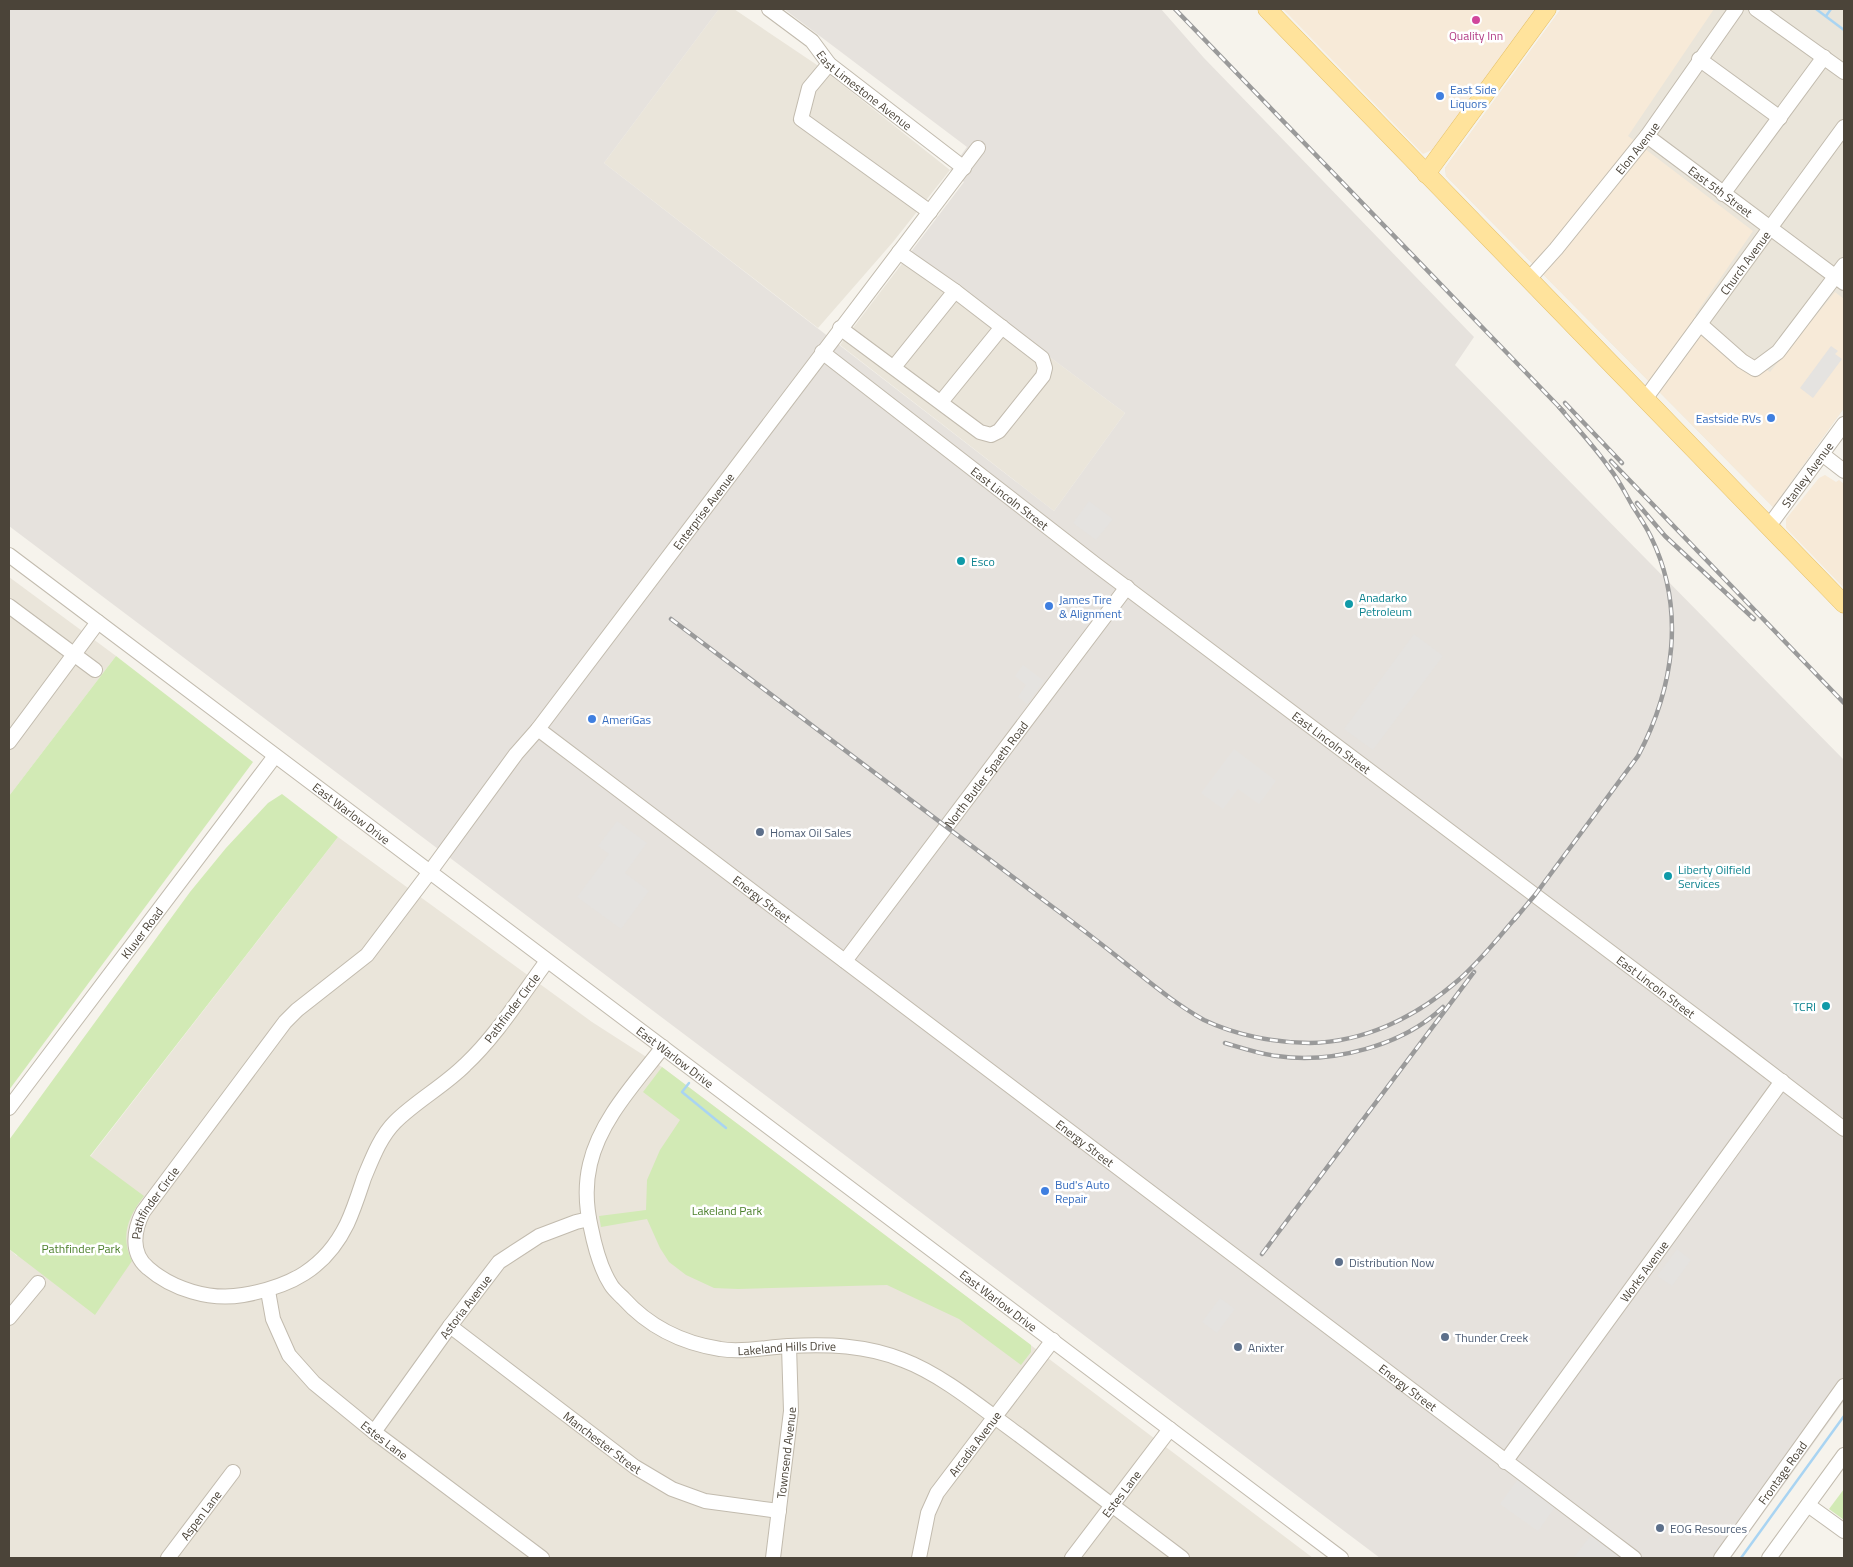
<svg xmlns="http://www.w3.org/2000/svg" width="1853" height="1567" viewBox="0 0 1853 1567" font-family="'Titillium Web',sans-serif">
	<rect width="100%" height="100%" fill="#f6f3ec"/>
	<g fill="#eae5da">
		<path d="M719,9H734L820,67L950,170L893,242L818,328L604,163Z"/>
		<path d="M1561,9H1844V408L1773,507L1446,176L1445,168Z"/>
		<path d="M910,253L1125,413L1054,511L840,345Z"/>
		<path d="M9,577L116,656L9,796Z"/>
		<path d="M338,837L592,1022L662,1067L1313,1558H9V1249L17,1256L90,1157Z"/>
	</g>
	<g fill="#f7ead8">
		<path d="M1283,9H1535L1432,150L1423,154Z"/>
		<path d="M1561,9H1714L1628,136L1753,231L1695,315L1770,372L1835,292L1844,299V408L1773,507L1446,176L1445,168Z"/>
		<path d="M1825,475L1836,482L1839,480L1844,484V588L1786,528V519L1819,478Z"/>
	</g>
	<path fill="#e6e2dd" d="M9,9H719L604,163L1054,511L1125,413L910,253L964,182L950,170L967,147L784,9H1161L1204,58L1474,337L1455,365L1844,760V1401L1731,1558H1380L9,526Z"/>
	<g fill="#d2eab5">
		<path d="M116,656L253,762L9,1090V796Z"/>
		<path d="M282,794L338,837L90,1156L144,1196C128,1217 120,1236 132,1261L95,1315L9,1249V1140L190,892L226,848L268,803Z"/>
		<path d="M662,1067L1031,1345V1352L1021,1365L959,1319L887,1285L738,1289L714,1288L686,1275L669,1262L660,1248L647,1219L601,1227L599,1216L646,1210L647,1180L660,1150L680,1120L643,1092Z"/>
		<path d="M1844,1489V1520L1829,1509Z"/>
	</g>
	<g fill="#e5e3e0">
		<path d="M1831,346L1838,351L1835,354L1842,359L1813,398L1800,388Z"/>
		<path d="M1089,501L1113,519L1096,540L1073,523Z"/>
		<path d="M1414,634L1443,656L1373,750L1344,729Z"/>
		<path d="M1023,665L1044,681L1027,704L1018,697L1026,685L1015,676Z"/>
		<path d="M1234,749L1276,781L1259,804L1238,789L1223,809L1201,793Z"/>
		<path d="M617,821L647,843L625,873L649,891L621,929L577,897L609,854L598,846Z"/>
		<path d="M1677,1249L1691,1260L1672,1286L1657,1276Z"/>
		<path d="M1220,1298L1235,1309L1217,1333L1202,1322Z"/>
		<path d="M1518,1479L1555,1507L1538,1531L1500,1504Z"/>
		<path d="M1591,1535L1622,1558H1576L1574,1557Z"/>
	</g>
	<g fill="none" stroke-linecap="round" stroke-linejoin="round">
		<g stroke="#a9d4f2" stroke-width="2.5">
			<path d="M1816,9L1844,30"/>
			<path d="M1826,16L1831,9"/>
			<path d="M689,1083L682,1092L726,1128"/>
			<path d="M1741,1558L1844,1416"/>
		</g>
		<g stroke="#c2bbae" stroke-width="16">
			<g id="minor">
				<path id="s1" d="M769,9L812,41L829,64L964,168"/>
				<path d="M1756,9L1844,72"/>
				<path d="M1699,59L1780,118"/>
				<path d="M829,64L809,88L801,119L930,212"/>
				<path id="s2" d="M1647,136L1844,283"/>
				<path d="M1723,194L1824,57"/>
				<path id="s3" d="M1529,279L1556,249L1647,136L1736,9"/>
				<path d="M1700,324L1742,361L1755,369L1778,352L1844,265"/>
				<path d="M840,328L980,432L991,435L999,431L1043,376L1045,368L1042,358L955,291L899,252"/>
				<path id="s4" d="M822,352L1095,564L1734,1045L1844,1129"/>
				<path d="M894,367L955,291"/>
				<path id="s5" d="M1645,399L1844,127"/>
				<path d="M941,402L1002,327"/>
				<path d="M1822,454L1844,471"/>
				<path id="s6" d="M1769,526L1844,424"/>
				<path id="s7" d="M9,555L1341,1558"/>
				<path d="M9,606L95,670"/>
				<path id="s8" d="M538,729L1634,1558"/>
				<path d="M9,742L98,622"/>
				<path id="s9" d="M547,961C521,996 497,1035 465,1065C444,1086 416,1101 395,1122C380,1137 372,1159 364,1178C359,1193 354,1209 347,1224C325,1269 290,1287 243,1295C210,1301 172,1289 148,1268C130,1253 134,1230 143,1212L285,1022L297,1010L367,955L429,873L516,754L538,729L978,148"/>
				<path id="s10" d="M845,961L1127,587"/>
				<path id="s11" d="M663,1047C636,1082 600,1120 590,1164C585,1185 586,1207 591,1228C595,1248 600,1268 611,1285C614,1290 619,1294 623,1298C649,1327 682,1343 720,1349C742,1353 766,1347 789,1346C828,1344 866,1345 903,1360C943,1375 984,1410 1019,1435C1073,1476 1128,1517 1182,1558"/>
				<path id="s12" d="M9,1108L275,756"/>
				<path id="s13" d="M268,1291L273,1319L289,1355L314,1383L374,1432L542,1558"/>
				<path d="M9,1318L38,1283"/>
				<path id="s14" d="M450,1326L635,1467L672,1489L705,1501L779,1511"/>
				<path id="s15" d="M374,1432L450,1326L499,1262L539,1236L576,1222L589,1219"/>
				<path id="s16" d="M1505,1462L1782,1081"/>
				<path d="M1808,1505L1844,1531"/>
				<path id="s17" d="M168,1558L233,1472"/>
				<path id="s18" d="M773,1558L791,1411L789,1346"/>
				<path id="s19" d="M919,1558L928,1513L937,1493L1053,1340"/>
				<path id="s20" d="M1072,1558L1170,1429"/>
				<path id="s21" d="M1721,1558L1844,1386"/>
				<path d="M1769,1558L1844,1455"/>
			</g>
		</g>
		<g stroke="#e6c16a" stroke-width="19">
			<g id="major">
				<path d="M1267,9L1844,604"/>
				<path d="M1426,174L1547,9"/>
			</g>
		</g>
		<use href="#minor" stroke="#fff" stroke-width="14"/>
		<use href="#major" stroke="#ffe39c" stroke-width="18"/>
		<g stroke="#9a9a9a" stroke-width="4.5">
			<g id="rail">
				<path d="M1175,9L1564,412"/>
				<path d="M1565,403L1622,463"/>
				<path d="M1611,461L1844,703"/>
				<path d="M1637,503L1665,536L1754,619"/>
				<path d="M671,619C794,712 916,804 1038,896C1069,919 1099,942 1129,966C1153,985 1177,1005 1204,1020C1235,1035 1276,1043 1310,1043C1364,1042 1414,1018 1455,983C1478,964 1498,938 1518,915"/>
				<path d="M1514,920L1535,895L1638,756C1674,688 1686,609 1651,537C1646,526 1638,515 1632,505C1625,493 1619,480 1610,469C1595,447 1577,428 1559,407"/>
				<path d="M1225,1043C1242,1048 1259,1054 1277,1056C1331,1064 1403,1046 1443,1007"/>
				<path d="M1262,1254L1474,972"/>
			</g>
		</g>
		<use href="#rail" stroke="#fff" stroke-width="2.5" stroke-dasharray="8" stroke-linecap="butt"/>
	</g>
	<circle fill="#d1479c" stroke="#fff" stroke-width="2" cx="1476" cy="20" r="5"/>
	<g fill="#3f7fe0" stroke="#fff" stroke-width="2">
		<circle cx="1440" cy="96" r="5"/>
		<circle cx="1771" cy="418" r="5"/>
		<circle cx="1049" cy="606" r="5"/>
		<circle cx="592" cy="719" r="5"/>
		<circle cx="1045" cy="1191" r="5"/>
	</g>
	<g fill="#0f9aa8" stroke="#fff" stroke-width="2">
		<circle cx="961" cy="561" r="5"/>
		<circle cx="1349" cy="604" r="5"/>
		<circle cx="1668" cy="876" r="5"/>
		<circle cx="1826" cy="1006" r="5"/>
	</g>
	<g fill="#5c6f8a" stroke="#fff" stroke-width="2">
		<circle cx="760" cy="832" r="5"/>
		<circle cx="1339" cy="1262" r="5"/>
		<circle cx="1445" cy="1337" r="5"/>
		<circle cx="1238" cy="1347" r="5"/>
		<circle cx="1660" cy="1528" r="5"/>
	</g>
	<g text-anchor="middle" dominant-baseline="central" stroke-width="5" stroke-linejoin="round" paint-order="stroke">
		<g font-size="12" fill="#b23c85" stroke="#fff">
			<text x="1476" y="35">Quality Inn</text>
		</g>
		<g font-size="12" fill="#4b4439" stroke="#fff">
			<text stroke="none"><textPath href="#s1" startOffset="126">East Limestone Avenue</textPath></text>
			<text stroke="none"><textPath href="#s3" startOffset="170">Elon Avenue</textPath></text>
			<text stroke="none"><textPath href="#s2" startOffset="92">East 5th Street</textPath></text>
			<text stroke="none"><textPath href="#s5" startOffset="169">Church Avenue</textPath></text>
			<text stroke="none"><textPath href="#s6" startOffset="64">Stanley Avenue</textPath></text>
			<text stroke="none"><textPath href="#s4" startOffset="238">East Lincoln Street</textPath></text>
			<text stroke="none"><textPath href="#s9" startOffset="1531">Enterprise Avenue</textPath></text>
			<text stroke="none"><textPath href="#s4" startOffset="642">East Lincoln Street</textPath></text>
			<text stroke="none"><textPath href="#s10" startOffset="234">North Butler Spaeth Road</textPath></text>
			<text stroke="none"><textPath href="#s7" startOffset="429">East Warlow Drive</textPath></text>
			<text stroke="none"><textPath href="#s8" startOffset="281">Energy Street</textPath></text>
			<text stroke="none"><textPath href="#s12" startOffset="220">Kluver Road</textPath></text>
			<text stroke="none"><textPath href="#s4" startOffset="1048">East Lincoln Street</textPath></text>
			<text transform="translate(512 1008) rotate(-53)">Pathfinder Circle</text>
			<text stroke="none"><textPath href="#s7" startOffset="834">East Warlow Drive</textPath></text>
			<text stroke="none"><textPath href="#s8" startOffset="686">Energy Street</textPath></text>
			<text stroke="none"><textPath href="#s9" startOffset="644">Pathfinder Circle</textPath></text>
			<text stroke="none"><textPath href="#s16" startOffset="236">Works Avenue</textPath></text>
			<text stroke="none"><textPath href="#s7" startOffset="1239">East Warlow Drive</textPath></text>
			<text stroke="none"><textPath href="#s15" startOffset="155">Astoria Avenue</textPath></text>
			<text stroke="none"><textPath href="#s11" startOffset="461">Lakeland Hills Drive</textPath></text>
			<text stroke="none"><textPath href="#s8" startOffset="1091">Energy Street</textPath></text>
			<text stroke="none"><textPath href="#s13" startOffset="196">Estes Lane</textPath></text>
			<text stroke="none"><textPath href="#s14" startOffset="192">Manchester Street</textPath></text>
			<text stroke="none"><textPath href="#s19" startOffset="130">Arcadia Avenue</textPath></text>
			<text stroke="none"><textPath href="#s18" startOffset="106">Townsend Avenue</textPath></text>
			<text stroke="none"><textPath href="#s21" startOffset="105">Frontage Road</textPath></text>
			<text stroke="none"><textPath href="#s20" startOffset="81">Estes Lane</textPath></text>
			<text stroke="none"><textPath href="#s17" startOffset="54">Aspen Lane</textPath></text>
		</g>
		<g font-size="12" fill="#366cbe" stroke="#fff" text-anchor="start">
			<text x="1450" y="89">East Side<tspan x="1450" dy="14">Liquors</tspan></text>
			<text x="1761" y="418" text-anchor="end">Eastside RVs</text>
			<text x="1059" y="599">James Tire<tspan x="1059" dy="14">&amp; Alignment</tspan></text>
			<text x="602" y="719">AmeriGas</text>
			<text x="1055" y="1184">Bud's Auto<tspan x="1055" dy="14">Repair</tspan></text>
		</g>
		<g font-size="12" fill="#0d838f" stroke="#fff" text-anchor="start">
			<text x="971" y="561">Esco</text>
			<text x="1359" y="597">Anadarko<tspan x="1359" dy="14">Petroleum</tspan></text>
			<text x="1678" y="869">Liberty Oilfield<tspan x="1678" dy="14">Services</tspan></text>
			<text x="1816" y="1006" text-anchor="end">TCRI</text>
		</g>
		<g font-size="12" fill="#4e5e75" stroke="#fff" text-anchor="start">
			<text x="770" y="832">Homax Oil Sales</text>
			<text x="1349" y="1262">Distribution Now</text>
			<text x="1455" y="1337">Thunder Creek</text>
			<text x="1248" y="1347">Anixter</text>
			<text x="1670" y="1528">EOG Resources</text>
		</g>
		<g font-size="12" fill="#4a7f2a" stroke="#fff">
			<text x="727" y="1210">Lakeland Park</text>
			<text x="81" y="1248">Pathfinder Park</text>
		</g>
	</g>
	<rect width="1853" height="1567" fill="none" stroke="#4b4439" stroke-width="20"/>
</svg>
